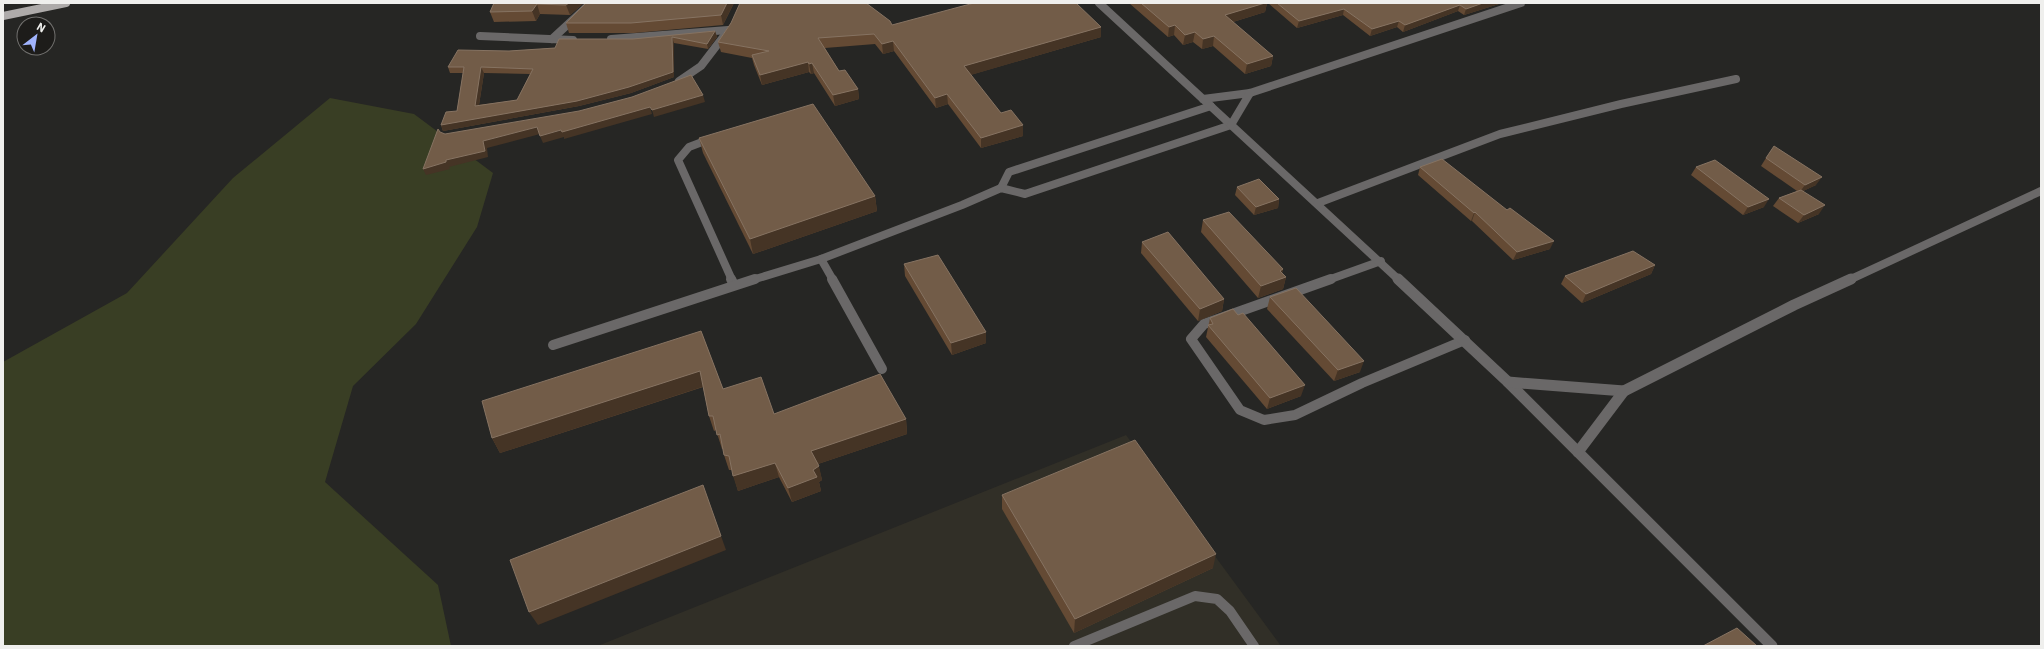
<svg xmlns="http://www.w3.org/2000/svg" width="2044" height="649" viewBox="0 0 2044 649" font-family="'IBM Plex Sans',sans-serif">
	<rect width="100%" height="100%" fill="#262624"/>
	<path fill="#312f27" d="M1126,435L1281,646H601L600,645Z"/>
	<path fill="#393e24" d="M330,98L414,114L493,173L477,227L416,324L353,386L325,482L438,585L451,646H3V362L127,293L233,178Z"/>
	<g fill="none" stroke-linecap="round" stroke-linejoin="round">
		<g stroke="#6a6868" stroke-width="8">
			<path d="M710,139L689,147L678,160L732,280"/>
			<path d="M1001,188L1009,172L1211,106"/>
			<path d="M821,259L833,280"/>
			<path d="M752,280L821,259L962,205L1001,188L1025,194L1231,125"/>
			<path d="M1328,280L1381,261"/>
		</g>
		<g stroke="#6a6868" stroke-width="10">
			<path d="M731,279L734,285"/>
			<path d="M832,279L882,369"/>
			<path d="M1331,279L1204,324L1191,339L1240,410L1264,420L1295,415L1362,383L1465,340"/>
			<path d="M553,345L755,279"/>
			<path d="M1074,646L1195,596L1217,599L1230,611L1254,646"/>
		</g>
		<g stroke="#6a6868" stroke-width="8">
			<path d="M1099,3L1399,280"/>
			<path d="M480,36L573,40"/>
			<path d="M552,39L591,3"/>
			<path d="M611,39L728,30"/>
			<path d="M679,81L701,66L727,32"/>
			<path d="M1203,99L1250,93L1521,3"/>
			<path d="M1231,125L1250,93"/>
			<path d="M1318,203L1500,134L1621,104L1736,79"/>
			<path d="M1849,280L2041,191"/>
		</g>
		<g stroke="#6a6868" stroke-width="11">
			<path d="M1398,279L1508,382L1772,646"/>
			<path d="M1508,382L1624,391"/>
			<path d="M1578,452L1624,391L1794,305L1851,279"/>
		</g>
		<path stroke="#aeabaa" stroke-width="8" d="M3,16L66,3"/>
	</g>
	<g fill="#644a34" fill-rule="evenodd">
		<path d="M494,3H584L570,15L540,14L536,21L494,22L490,12Z"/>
		<path d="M586,3H734L723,25L634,33H569L566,23Z"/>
		<path d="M1129,3H1267L1265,12L1233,22L1273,56L1271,66L1245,74L1213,46L1202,49L1193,42L1183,45L1174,35L1168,37Z"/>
		<path d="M1268,3H1502L1464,15L1458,11L1403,32L1397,27L1370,36L1343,15L1297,28Z"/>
		<path d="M731,23L892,25L1101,27V37L970,75L1001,113L1023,136L981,148L948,104L936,108L894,51L883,54L875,44L825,48L839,71L858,89L859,99L835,106L814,73L811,74L809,72L762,85L754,65L752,58L721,52L718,42Z"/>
		<path d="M715,31L717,37L708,49L674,43V77L631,93L579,106L443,131L441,125L457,111L463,73H450L448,67L509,51L555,48ZM484,73L530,74L517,100L479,105Z"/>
		<path d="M699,138L875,196L877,211L753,254L703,153Z"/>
		<path d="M1766,158L1816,185L1803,191L1819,214L1798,223L1773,206L1779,198L1797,191L1761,166Z"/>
		<path d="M1420,167L1550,249L1513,260L1472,221H1471L1418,175Z"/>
		<path d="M1696,167L1764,207L1743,215L1691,175Z"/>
		<path d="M1237,187L1279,199L1278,208L1254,215L1235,195Z"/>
		<path d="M1203,220L1283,269L1282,273L1286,277L1283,289L1258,298L1201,232Z"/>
		<path d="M1142,242L1224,299L1222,311L1198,321L1141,253Z"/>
		<path d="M904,264L986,343L952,355L905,276Z"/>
		<path d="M1655,265L1651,274L1582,303L1561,284L1565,276Z"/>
		<path d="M1270,297L1360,372L1334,381L1267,309Z"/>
		<path d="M1210,318L1301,396L1267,409L1206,337Z"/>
		<path d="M701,331L723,389L774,414L906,419L907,434L818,464L822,480L819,482L821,491L792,502L779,477L738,491L732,470H729L724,455L723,449H722L716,430L714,431L709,416L703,387L500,453L492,438Z"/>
		<path d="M1002,495L1213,568L1074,633L1002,509Z"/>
	</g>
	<g fill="#453425">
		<path d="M569,3H584L570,15L566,5Z"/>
		<path d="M727,3H734L723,25L721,15Z"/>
		<path d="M1265,3H1267L1265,12L1223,25L1225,15Z"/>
		<path d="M1483,3H1502L1464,15L1466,9Z"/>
		<path d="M537,4L540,14L536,21L532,11Z"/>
		<path d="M1460,5L1458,11L1403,32L1405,25Z"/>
		<path d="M1344,9L1343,15L1297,28L1299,21Z"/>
		<path d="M1399,21L1397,27L1370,36L1372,29Z"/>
		<path d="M1175,25L1174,35L1168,37L1169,27Z"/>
		<path d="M1101,27V37L964,77V66Z"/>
		<path d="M715,31L717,37L708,49L707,44Z"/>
		<path d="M1195,32L1193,42L1183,45L1185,35Z"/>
		<path d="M1214,36L1213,46L1202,49L1203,39Z"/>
		<path d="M672,37L674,43V77L631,93L579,106L443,131L441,125L577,101Z"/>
		<path d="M893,41L894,51L883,54L882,44Z"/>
		<path d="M1273,56L1271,66L1245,74L1247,64Z"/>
		<path d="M808,62L809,72L762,85L760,75Z"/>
		<path d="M812,63L814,73L811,74L809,64Z"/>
		<path d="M481,67L484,73L478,111L475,106Z"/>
		<path d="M858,89L859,99L835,106L833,95Z"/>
		<path d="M947,94L948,104L936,108L935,98Z"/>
		<path d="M703,95L705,102L654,117L652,110Z"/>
		<path d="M650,107L652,114L564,139V137L543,143L540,136Z"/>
		<path d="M1023,125V136L981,148V138Z"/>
		<path d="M537,127L540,134L487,148L488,157L449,167L450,169L426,175L423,169L483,141Z"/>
		<path d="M1822,177L1816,185L1799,193L1805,185Z"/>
		<path d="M875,196L877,211L753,254L750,239Z"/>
		<path d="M1279,199L1278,208L1254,215L1256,207Z"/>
		<path d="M1769,199L1764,207L1743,215L1748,207Z"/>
		<path d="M1825,205L1819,214L1798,223L1804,215Z"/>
		<path d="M1475,212L1472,221H1471L1474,213Z"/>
		<path d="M1554,241L1550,249L1513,260L1517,252Z"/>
		<path d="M1655,265L1651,274L1582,303L1586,294Z"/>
		<path d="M1283,269L1281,279L1286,277L1283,289L1258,298L1261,286L1280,271Z"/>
		<path d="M1224,299L1222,311L1198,321L1200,309Z"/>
		<path d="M986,332V343L952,355L951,343Z"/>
		<path d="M1364,361L1360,372L1334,381L1338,370Z"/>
		<path d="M700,371L705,386L500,453L492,438Z"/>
		<path d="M1305,385L1301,396L1267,409L1270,398Z"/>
		<path d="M906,419L907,434L815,465L811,451Z"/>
		<path d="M775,463L779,477L738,491L733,476Z"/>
		<path d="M819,466L822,480L819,482L821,491L792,502L788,488L813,470Z"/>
		<path d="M703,485L726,550L538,625L529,612Z"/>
		<path d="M1216,554L1213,568L1074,633L1075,619Z"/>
	</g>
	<g fill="#725c48" stroke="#867362" fill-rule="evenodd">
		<path d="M494,3H569L566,5L537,4L532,11L490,12Z"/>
		<path d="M586,3H727L721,15L631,23H566Z"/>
		<path d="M740,3H866L890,21L892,25L974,3H1076L1101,27L964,66L1001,113L1011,110L1023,125L981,138L947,94L935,98L893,41L882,44L874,34L818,38L839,71L845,70L858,89L833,95L812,63L809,64L808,62L760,75L752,55L769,51L718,42L731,23Z"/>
		<path d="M1141,3H1265L1225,15L1273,56L1247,64L1214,36L1203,39L1195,32L1185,35L1175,25L1169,27Z"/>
		<path d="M1277,3H1483L1466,9L1460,5L1405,25L1399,21L1372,29L1344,9L1299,21Z"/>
		<path d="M715,31L707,44L672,37L673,72L629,87L577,101L441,125L446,112L457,111L464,67H448L458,50L509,51L555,48L559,39H633ZM481,67L533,69L517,100L475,106Z"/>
		<path d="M691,75L703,95L652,110L650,107L562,132L561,130L540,136L537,127L483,141L485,151L446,160V162L423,169L438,129L440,132L445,134L579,111L632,97Z"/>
		<path d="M813,104L875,196L750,239L699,138Z"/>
		<path d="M1774,146L1822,177L1805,185L1766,158Z"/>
		<path d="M1442,159L1507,210L1510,208L1554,241L1517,252L1475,212L1474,213L1420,167Z"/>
		<path d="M1715,160L1769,199L1748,207L1696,167Z"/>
		<path d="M1259,179L1279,199L1256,207L1237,187Z"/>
		<path d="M1801,190L1825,205L1804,215L1779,198Z"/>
		<path d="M1229,212L1283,269L1280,271L1286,277L1261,286L1203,220Z"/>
		<path d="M1168,232L1224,299L1200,309L1142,242Z"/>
		<path d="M1633,251L1655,265L1586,294L1565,276Z"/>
		<path d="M938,255L986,332L951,343L904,264Z"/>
		<path d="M1296,288L1364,361L1338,370L1270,297Z"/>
		<path d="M1233,309L1238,315L1243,313L1305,385L1270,398L1208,325L1213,324L1210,318Z"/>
		<path d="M701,331L723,389L761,377L774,414L880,374L906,419L811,451L819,466L813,470L817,477L788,488L775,463L733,476L729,456L724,455L720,434L717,435L713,416H709L700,371L492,438L482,401Z"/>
		<path d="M1135,440L1216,554L1075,619L1002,495Z"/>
		<path d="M703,485L721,536L529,612L510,560Z"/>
		<path d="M1737,628L1757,646H1703Z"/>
	</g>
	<rect width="2044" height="649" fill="none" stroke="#efefed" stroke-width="8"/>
	<g transform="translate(36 36) rotate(31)"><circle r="19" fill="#1d1c1a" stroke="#71706e"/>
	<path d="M0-3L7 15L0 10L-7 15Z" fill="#a0b3fd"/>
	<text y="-6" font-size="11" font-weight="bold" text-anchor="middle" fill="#efefed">N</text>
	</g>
</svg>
